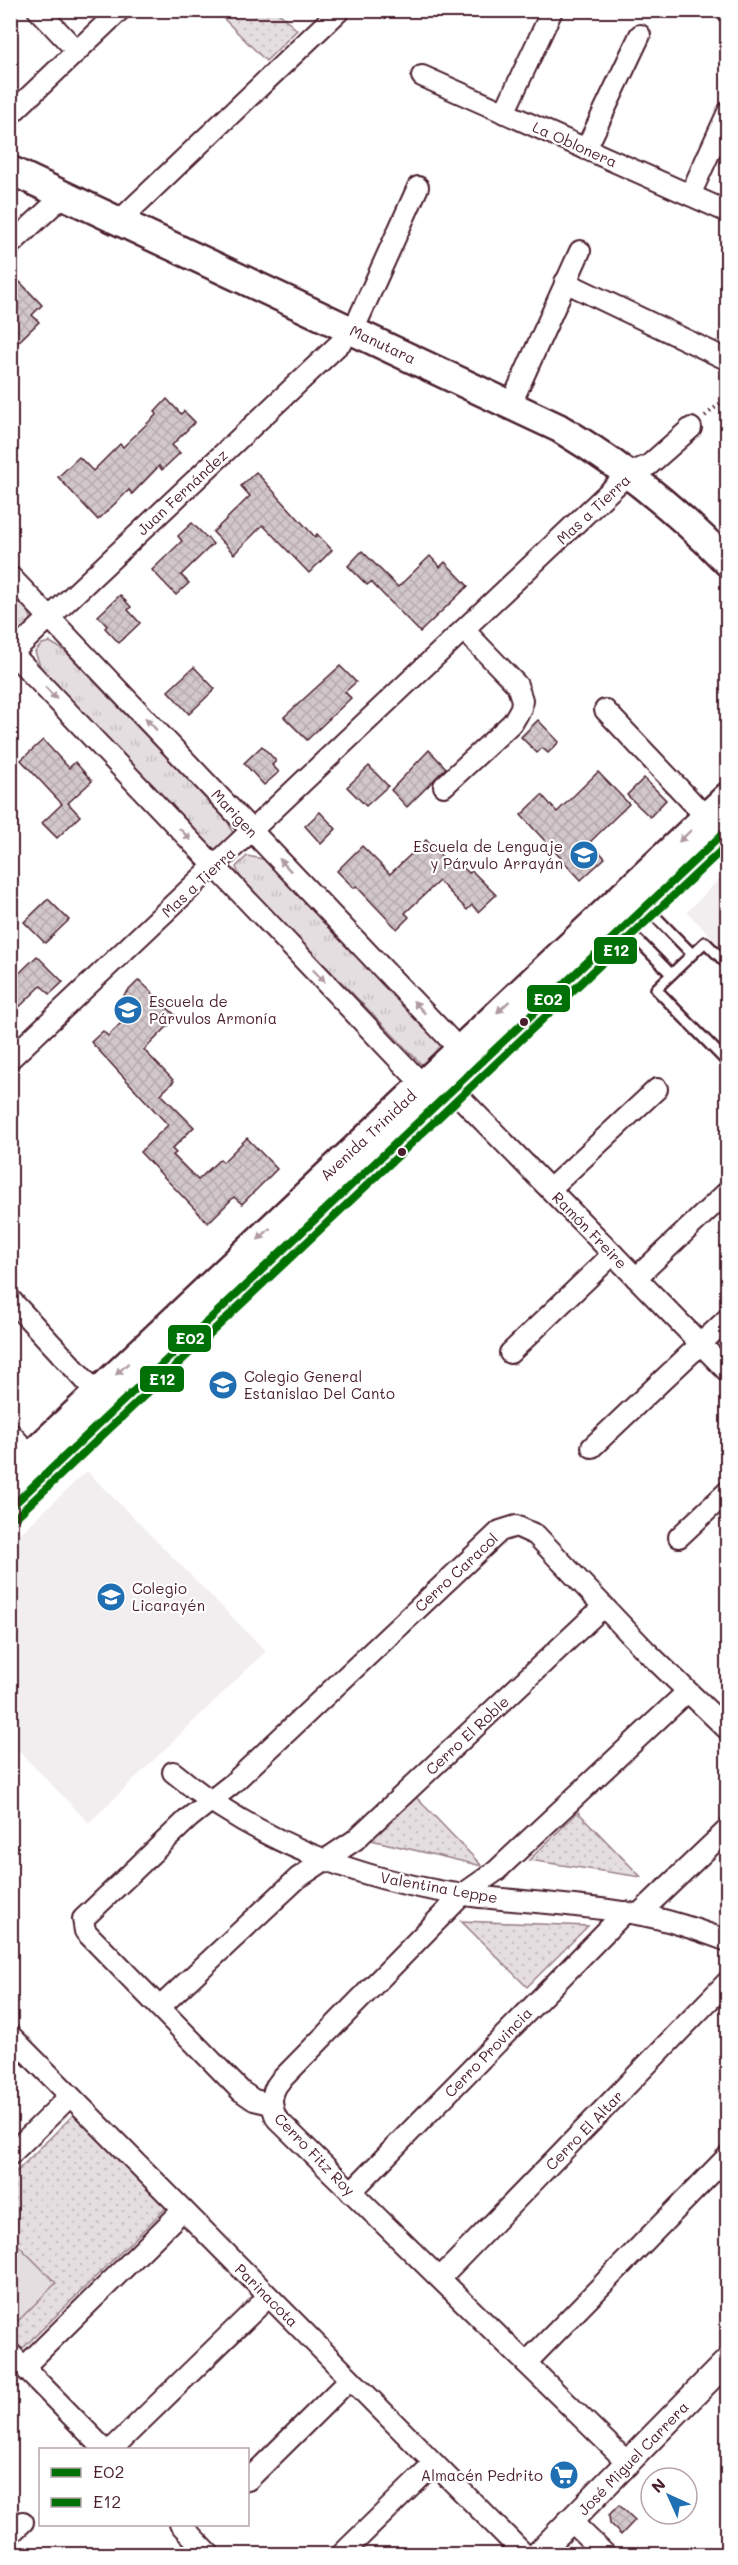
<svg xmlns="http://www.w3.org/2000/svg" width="738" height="2565" viewBox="0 0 738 2565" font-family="Mali,sans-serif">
	<defs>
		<pattern id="grass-tufts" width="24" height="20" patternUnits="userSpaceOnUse" patternTransform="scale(1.5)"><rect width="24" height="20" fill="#e5dee0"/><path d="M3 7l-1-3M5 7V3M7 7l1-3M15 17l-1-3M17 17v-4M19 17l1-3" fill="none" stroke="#c6bec0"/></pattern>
		<pattern id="park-dots" width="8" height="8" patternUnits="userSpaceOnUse" patternTransform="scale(1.5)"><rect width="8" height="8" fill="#e5dee0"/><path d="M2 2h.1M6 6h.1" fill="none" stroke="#c6bec0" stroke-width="1.8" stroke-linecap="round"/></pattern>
		<pattern id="building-cross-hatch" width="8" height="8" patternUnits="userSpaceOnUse" patternTransform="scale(1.5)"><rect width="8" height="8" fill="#d2c7cb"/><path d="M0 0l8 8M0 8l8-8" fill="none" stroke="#b6aaae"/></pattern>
	</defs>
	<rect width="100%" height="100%" fill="#fff"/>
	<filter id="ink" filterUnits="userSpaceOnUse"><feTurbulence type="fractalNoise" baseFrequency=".0167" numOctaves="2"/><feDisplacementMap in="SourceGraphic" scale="12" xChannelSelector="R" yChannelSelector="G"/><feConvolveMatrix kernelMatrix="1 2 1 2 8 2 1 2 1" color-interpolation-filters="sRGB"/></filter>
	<g filter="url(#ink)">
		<g fill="#f2eeef">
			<path d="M727,871V953L687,912Z"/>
			<path d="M87,1471L266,1651L89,1823L10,1742L11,1542Z"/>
		</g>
		<g fill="url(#grass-tufts)" stroke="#987e86" stroke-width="1.5">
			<path d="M10,592L28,610L33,623L18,636L11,635Z"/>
			<path d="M50,642L65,651L228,822L235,838L218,851L203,841L42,671L35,652L42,644Z"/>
			<path d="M247,856L263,859L445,1049L425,1068L241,879L236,867Z"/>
		</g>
		<g fill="url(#park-dots)" stroke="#987e86" stroke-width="1.5">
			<path d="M216,11H277L297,30L266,61Z"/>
			<path d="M415,1796L482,1866L367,1839Z"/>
			<path d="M578,1812L641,1877L529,1860Z"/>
			<path d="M461,1921L588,1926L527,1987Z"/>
			<path d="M77,2111L169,2205L22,2349L11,2338V2177Z"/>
		</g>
		<path fill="#e5dee0" stroke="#987e86" stroke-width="1.5" d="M10,2237L56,2283L14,2325L10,2321Z"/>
		<g fill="url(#building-cross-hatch)" stroke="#4a1f2b" stroke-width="1.5">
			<path d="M20,282L42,305L32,315L39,322L10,350V292Z"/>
			<path d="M167,399L181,414L184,411L195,422L172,445L180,453L162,470L159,466L132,494L129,490L98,520L58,477L79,457L93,471L120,444L123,447L157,414L155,412Z"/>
			<path d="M256,472L315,537L317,534L332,550L309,573L263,525L234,554L213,532L250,496L241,486Z"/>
			<path d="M192,523L213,544L181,575L189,583L176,595L152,570L182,541L178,536Z"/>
			<path d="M362,551L398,587L430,556L440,567L445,562L468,586L420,632L371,582L367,585L348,566Z"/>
			<path d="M120,595L131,607L128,610L140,623L119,643L105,628L107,626L98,616Z"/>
			<path d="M340,666L356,682L345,692L351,698L307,740L284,717Z"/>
			<path d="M194,667L215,689L189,714L168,691Z"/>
			<path d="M538,720L559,742L548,753L542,748L537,753L521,737Z"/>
			<path d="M43,740L69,768L75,762L92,781L68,803L80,816L57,838L42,823L62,804L21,760Z"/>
			<path d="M262,746L276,761L272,765L279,772L264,785L244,763Z"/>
			<path d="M429,750L446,768L407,807L391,790Z"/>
			<path d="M369,766L388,786L366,806L347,787Z"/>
			<path d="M598,772L629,804L590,842L605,858L581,880L521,815L542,795L557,812Z"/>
			<path d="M644,778L666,800L650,817L627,795Z"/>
			<path d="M320,812L336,829L321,844L305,826Z"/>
			<path d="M426,840L450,865L455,860L469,873L472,871L496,895L478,912L472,905L467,910L439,881L405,913L409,917L397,929L356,886L354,888L337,871L362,846L390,874Z"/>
			<path d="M48,899L69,920L45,943L24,922Z"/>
			<path d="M37,956L63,982L50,994L41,986L10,1016V982Z"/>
			<path d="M139,980L177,1017L144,1050L174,1081L161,1094L194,1127L172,1149L176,1153L173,1155L198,1180L220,1159L223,1162L247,1138L277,1169L242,1204L234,1197L208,1223L140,1152L168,1125L91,1042L103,1031L108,1036L136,1008L124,995Z"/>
			<path d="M619,2505L635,2520L621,2535L610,2524L609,2515Z"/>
		</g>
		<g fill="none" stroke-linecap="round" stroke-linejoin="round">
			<g stroke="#4a1f2b" stroke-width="14">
				<g id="service">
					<path d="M647,908L692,954"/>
					<path d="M626,928L671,974"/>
					<path d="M728,965L705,942L656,989L728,1063"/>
				</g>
			</g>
			<g stroke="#4a1f2b" stroke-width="24">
				<g id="minor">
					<path d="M38,10L77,51"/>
					<path d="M422,76L728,212"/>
					<path d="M504,113L551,13"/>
					<path d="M10,115L120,10"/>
					<path d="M586,149L640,35"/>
					<path d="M690,195L728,112"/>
					<path d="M119,221L340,10"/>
					<path d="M10,245L64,195"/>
					<path d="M565,282L728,360"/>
					<path d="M511,404L580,251"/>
					<path d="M10,576L459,1049L457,1062"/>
					<path d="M10,651L422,1084L452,1089L728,1372"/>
					<path d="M10,655L353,331L418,187"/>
					<path d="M605,710L706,817"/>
					<path d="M444,786L513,722L521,708L522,700L517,685L464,630"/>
					<path d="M10,1059L628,474L649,465L691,428"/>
					<path d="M550,1189L657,1089"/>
					<path d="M636,1278L728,1191"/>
					<path d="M10,1299L97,1393"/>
					<path d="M510,1353L613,1254"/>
					<path d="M10,1433L31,1456"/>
					<path d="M592,1447L728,1318"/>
					<path d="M679,1537L728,1491"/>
					<path d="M173,1772C256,1841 358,1880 464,1895C521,1902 579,1904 636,1914C667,1919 698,1930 728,1941"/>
					<path d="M639,1914L728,1829"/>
					<path d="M160,2007L298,1878L355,1840L604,1606"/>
					<path d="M10,2035L524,2554"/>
					<path d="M271,2104L254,2100L241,2091L85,1931L83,1919L189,1818L232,1784L500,1531L516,1526L536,1535L646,1651L728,1730"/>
					<path d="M10,2155L70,2096"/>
					<path d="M351,2192L625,1912"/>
					<path d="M440,2278L728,1981"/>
					<path d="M10,2353L105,2450"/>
					<path d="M526,2363L728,2156"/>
					<path d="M24,2367L183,2210"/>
					<path d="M111,2450L268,2297"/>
					<path d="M628,2463L277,2119C270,2105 270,2093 280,2081L463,1894L496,1871L687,1692"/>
					<path d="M248,2480L350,2379"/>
					<path d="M571,2521L605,2554"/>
					<path d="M180,2524L209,2554"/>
					<path d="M10,2534L23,2522"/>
					<path d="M342,2554L434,2464"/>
				</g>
			</g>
			<g stroke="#4a1f2b" stroke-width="28">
				<path id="tertiary" d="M538,2554L728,2360"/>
			</g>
			<g stroke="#4a1f2b" stroke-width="32">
				<g id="secondary">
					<path d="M10,170L559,428C621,465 678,511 728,563"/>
					<path d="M10,1475L728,796"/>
					<path d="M10,1508L728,829"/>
				</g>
			</g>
			<path stroke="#4a1f2b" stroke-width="4" stroke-dasharray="1.5 4.5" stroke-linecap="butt" d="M705,416L728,397"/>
			<use href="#service" stroke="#fff" stroke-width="9"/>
			<use href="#minor" stroke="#fff" stroke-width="20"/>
			<use href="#tertiary" stroke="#fff" stroke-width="24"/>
			<use href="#secondary" stroke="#fff" stroke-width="27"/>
			<g stroke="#fff" stroke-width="12">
				<path id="bus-1" d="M10,1508L728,829"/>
			</g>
			<g stroke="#fff" stroke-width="12">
				<path id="bus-2" d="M17,1516L728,844"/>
			</g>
			<use href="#bus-1" stroke="#007106" stroke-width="8"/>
			<use href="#bus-2" stroke="#007106" stroke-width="8"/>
		</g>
		<defs><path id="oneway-solid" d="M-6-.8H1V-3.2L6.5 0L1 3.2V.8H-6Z" transform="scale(1.5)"/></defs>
		<g fill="#ae9aa0">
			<use href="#oneway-solid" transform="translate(51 693) rotate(46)"/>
			<use href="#oneway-solid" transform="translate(151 724) rotate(-133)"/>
			<use href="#oneway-solid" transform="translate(185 834) rotate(46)"/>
			<use href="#oneway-solid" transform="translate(685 836) rotate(136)"/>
			<use href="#oneway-solid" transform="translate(285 865) rotate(-133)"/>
			<use href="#oneway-solid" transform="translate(319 976) rotate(46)"/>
			<use href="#oneway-solid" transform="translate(419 1007) rotate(-133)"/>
			<use href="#oneway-solid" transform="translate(503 1007) rotate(137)"/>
			<use href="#oneway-solid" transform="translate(264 1234) rotate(137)"/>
			<use href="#oneway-solid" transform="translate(122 1369) rotate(137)"/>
		</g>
	</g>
	<defs>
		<g id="school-disc" transform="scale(1.5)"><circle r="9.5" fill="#1f6fb2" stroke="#fff"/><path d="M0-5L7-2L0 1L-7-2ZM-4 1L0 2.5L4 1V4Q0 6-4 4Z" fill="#fff"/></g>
		<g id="supermarket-disc" transform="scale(1.5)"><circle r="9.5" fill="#1f6fb2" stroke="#fff"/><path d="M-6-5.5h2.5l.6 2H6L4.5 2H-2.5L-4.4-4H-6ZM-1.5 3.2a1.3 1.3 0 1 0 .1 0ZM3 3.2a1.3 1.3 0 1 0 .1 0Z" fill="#fff"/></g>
	</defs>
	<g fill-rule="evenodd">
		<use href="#school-disc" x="584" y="855"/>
		<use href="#school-disc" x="128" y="1010"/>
		<use href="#school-disc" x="223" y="1385"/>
		<use href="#school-disc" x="111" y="1597"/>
		<use href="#supermarket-disc" x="564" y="2475"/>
	</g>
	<g fill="#4a1f2b" stroke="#fff" stroke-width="2">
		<circle cx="524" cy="1022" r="5"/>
		<circle cx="402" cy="1152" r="5"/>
	</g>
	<g text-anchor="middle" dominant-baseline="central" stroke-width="4.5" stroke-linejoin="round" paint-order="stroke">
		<g font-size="15" fill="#4a1f2b" stroke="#fff">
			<text transform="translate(575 144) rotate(24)">La Oblonera</text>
			<text transform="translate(383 344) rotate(25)">Manutara</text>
			<text transform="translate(182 492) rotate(-43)">Juan Fernández</text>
			<text transform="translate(593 509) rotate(-43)">Mas a Tierra</text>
			<text transform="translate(235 813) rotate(47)">Marigen</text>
			<text transform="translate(198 882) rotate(-43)">Mas a Tierra</text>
			<text transform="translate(368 1135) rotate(-43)">Avenida Trinidad</text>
			<text transform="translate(590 1230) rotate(46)">Ramón Freire</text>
			<text transform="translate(456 1572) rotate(-43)">Cerro Caracol</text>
			<text transform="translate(467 1735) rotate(-43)">Cerro El Roble</text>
			<text transform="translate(439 1887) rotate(10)">Valentina Leppe</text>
			<text transform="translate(488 2052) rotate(-46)">Cerro Provincia</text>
			<text transform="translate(584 2130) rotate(-46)">Cerro El Altar</text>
			<text transform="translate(315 2154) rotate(46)">Cerro Fitz Roy</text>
			<text transform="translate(267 2295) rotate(45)">Parinacota</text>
			<text transform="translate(633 2458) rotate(-46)">José Miguel Carrera</text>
		</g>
		<g font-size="15" fill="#4a1f2b" stroke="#fff" text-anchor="start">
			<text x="563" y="846" text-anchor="end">Escuela de Lenguaje<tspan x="563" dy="17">y Párvulo Arrayán</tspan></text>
			<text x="149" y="1001">Escuela de<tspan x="149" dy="17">Párvulos Armonía</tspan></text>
			<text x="244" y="1376">Colegio General<tspan x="244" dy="17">Estanislao Del Canto</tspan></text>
			<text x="132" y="1588">Colegio<tspan x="132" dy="17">Licarayén</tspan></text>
			<text x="543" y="2475" text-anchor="end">Almacén Pedrito</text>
		</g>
	</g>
	<g stroke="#fff" stroke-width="2">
		<rect x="593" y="936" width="45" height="29" rx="6" fill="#007106"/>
		<rect x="526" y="984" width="45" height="29" rx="6" fill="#007106"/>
		<rect x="167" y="1324" width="45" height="29" rx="6" fill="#007106"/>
		<rect x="139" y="1365" width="46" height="28" rx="6" fill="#007106"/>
	</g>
	<g font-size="16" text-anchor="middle" font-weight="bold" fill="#fff">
		<text x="616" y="956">E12</text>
		<text x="548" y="1005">E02</text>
		<text x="190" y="1344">E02</text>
		<text x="162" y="1385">E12</text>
	</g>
	<rect width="738" height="2565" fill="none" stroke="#fff" stroke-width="36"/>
	<rect x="18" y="18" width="702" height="2529" fill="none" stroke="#4a1f2b" stroke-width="2" filter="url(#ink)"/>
	<rect x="39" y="2448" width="210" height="78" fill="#ffffff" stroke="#b7a5aa" stroke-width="1.5"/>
	<rect x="51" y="2468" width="30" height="9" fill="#007106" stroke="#b7a5aa" stroke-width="1.5"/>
	<text x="93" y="2478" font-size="18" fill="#4a1f2b">E02</text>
	<rect x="51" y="2498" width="30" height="9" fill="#007106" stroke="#b7a5aa" stroke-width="1.5"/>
	<text x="93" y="2508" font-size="18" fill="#4a1f2b">E12</text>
	<g transform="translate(669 2496) rotate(315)"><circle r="28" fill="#ffffff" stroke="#b7a5aa" stroke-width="1.5"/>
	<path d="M0-4.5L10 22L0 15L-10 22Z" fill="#1f6fb2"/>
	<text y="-9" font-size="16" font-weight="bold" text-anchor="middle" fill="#4a1f2b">N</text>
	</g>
</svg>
